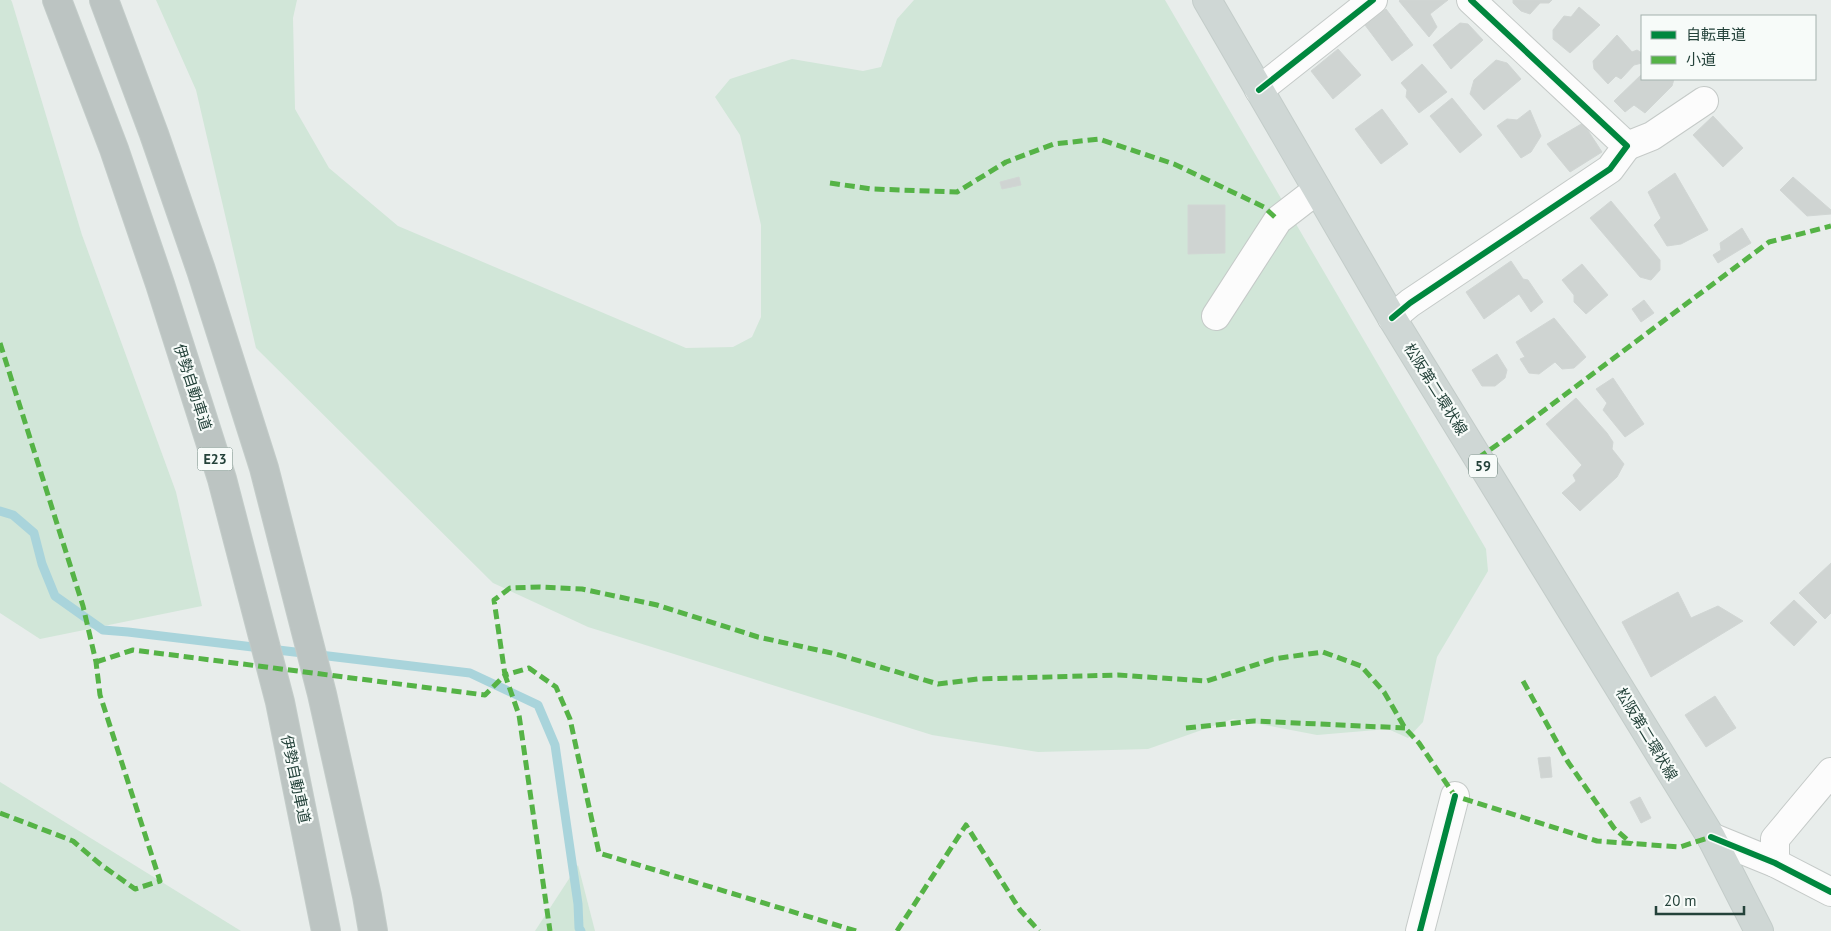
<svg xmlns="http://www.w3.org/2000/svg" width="1831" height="931" viewBox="0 0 1831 931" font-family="'PT Sans','Noto Sans JP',sans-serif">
	<rect width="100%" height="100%" fill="#e8edeb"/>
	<g fill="#d1e6d8">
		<path d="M0,0H11L12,2L82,235L176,492L202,606L40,639L0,613Z"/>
		<path d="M156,0H297L293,18L295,109L329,168L398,226L686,348L733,347L752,337L761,317V225L740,135L715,97L730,79L792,59L863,71L881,67L897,19L914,0H1165L1486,549L1488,571L1437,657L1423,722L1408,738L1388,729L1317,735L1233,719L1148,749L1038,752L932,735L588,627L493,583L256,348L196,90Z"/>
		<path d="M0,782L241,931H0Z"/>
		<path d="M578,865L595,931H535Z"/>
	</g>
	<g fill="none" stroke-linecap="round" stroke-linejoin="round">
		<path stroke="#a9d4db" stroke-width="9" d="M0,511L13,515L34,533L42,564L55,596L103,630L128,632L470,673L538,705L555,745L578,904L579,928L581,931"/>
	</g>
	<g fill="#cfd4d2" stroke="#d1d6d4">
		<path d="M1400,0H1448L1430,14L1437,27L1429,37L1399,1Z"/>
		<path d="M1513,0H1552L1549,3H1540L1530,14L1521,11L1513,3Z"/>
		<path d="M1579,7L1600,25L1570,53L1553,39V30L1564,16L1571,17Z"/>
		<path d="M1386,9L1413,45L1392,61L1365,25Z"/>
		<path d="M1460,23L1468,24L1483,40L1451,69L1433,45Z"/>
		<path d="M1617,35L1632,52L1637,50L1642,53V63L1634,65L1621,79L1616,76L1608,84L1594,69L1593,61Z"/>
		<path d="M1338,49L1361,75L1333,99L1311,71Z"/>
		<path d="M1496,60L1507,63L1521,79L1484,110L1470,94L1474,80Z"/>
		<path d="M1422,64L1447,92L1419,113L1406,97L1407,90L1401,83Z"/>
		<path d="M1642,74V79H1674L1672,86L1645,113L1634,105L1625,112L1614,101Z"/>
		<path d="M1452,98L1482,135L1460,153L1430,116Z"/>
		<path d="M1382,109L1408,144L1381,164L1355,129Z"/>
		<path d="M1530,110L1541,136L1531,152L1521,158L1497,126L1507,119L1517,120Z"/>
		<path d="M1713,116L1743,148L1723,167L1693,135Z"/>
		<path d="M1583,123L1602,152L1570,172L1547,144Z"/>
		<path d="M1675,173L1708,230L1681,244L1667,246L1654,225L1661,218L1648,192Z"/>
		<path d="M1019,177L1021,185L1002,189L1000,182Z"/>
		<path d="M1793,177L1831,210V214L1807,216L1780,190Z"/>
		<path d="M1611,201L1660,260V270L1651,280L1640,277L1590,218Z"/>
		<path d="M1188,205H1225V253L1188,254Z"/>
		<path d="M1742,228L1751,243L1718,263L1713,255L1721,250L1720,243Z"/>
		<path d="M1511,261L1523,279L1528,280L1543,302L1531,312L1519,294L1484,319L1466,292Z"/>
		<path d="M1582,264L1608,295L1586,314L1574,302V295L1562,280Z"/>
		<path d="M1644,300L1654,313L1641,322L1632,309Z"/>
		<path d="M1554,318L1586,357L1574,368L1562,369L1555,362L1539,374L1529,373L1520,359L1525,357L1516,342Z"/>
		<path d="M1497,354L1507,370L1505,378L1495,386H1482L1472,370Z"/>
		<path d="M1613,378L1644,424L1625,437L1603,410L1607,403L1596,389Z"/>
		<path d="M1576,398L1607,433L1613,442L1612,449L1624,464L1617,477L1580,511L1562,493L1576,481L1573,475L1582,465L1546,424Z"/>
		<path d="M1831,563V613L1825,619L1799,593Z"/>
		<path d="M1678,592L1691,618L1718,606L1743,621L1651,677L1622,622Z"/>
		<path d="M1794,600L1817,622L1794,646L1770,623Z"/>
		<path d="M1715,696L1736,728L1706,747L1685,715Z"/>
		<path d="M1550,757L1552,777L1541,778L1538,758Z"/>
		<path d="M1640,797L1651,818L1641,823L1630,802Z"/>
	</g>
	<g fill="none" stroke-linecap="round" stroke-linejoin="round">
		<g stroke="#c5cac8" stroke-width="30">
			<g id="minor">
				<path d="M1259,90L1373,0"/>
				<path d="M1627,146L1652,136L1704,101"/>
				<path d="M1216,316L1278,220L1317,190"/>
				<path d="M1392,318L1410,303L1610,169L1627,146L1471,0"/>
				<path d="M1711,837L1775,863L1831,892"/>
				<path d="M1775,863V839L1831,772"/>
				<path d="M1420,931L1455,796"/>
			</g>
		</g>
		<g stroke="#c3ccc9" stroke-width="30">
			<path id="major" d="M1207,0L1392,318L1711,837L1759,931"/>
		</g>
		<g stroke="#c3ccc9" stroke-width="30">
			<g id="highway">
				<path d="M57,0L114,149L160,284L222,479L280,702L326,931"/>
				<path d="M104,0L154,134L201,270L264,468L322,694L367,896L373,931"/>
			</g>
		</g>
		<use href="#minor" stroke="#fcfcfc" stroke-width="28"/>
		<use href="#major" stroke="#cfd7d5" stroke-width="28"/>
		<use href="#highway" stroke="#bcc4c2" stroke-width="28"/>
		<g stroke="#55b346" stroke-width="5" stroke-dasharray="10 5" stroke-linecap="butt">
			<path d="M830,183L872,189L957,192L1006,162L1054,144L1099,139L1174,164L1264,207L1278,220"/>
			<path d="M0,343L83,606L96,662L100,695L160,881L135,889L100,864L73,841L0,813"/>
			<path d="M1478,458L1507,438L1769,242L1831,226"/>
			<path d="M96,662L133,650L485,695L505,675L519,715L550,931"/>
			<path d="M1523,681L1568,762L1614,828L1632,844"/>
			<path d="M1186,728L1254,721L1405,728"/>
			<path d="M856,931L599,853L570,719L556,687L529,668L505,675L494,600L510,588L540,587L582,589L657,605L758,637L836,654L938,684L978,679L1118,675L1207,681L1273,659L1323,652L1361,666L1384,692L1405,728L1419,743L1455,796L1597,841L1680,847L1711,837"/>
			<path d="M897,931L966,825L1020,910L1039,931"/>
		</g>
		<g stroke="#f7fbf9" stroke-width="9">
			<g id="cycleway">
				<path d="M1259,90L1373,0"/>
				<path d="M1392,318L1410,303L1610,169L1627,146L1471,0"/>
				<path d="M1711,837L1775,863L1831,892"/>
				<path d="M1420,931L1455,796"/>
			</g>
		</g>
		<use href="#cycleway" stroke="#00873e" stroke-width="6"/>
	</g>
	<g text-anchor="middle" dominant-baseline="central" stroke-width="4.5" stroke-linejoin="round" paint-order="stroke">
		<g fill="#f7fbf9" stroke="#637a73" stroke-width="1">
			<rect x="197.5" y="447.5" width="35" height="23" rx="4"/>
			<rect x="1469" y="454.5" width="28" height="23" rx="4"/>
		</g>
		<g font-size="14" font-weight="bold" fill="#24423a">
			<text x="215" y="459">E23</text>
			<text x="1483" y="466">59</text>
		</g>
		<g font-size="15" fill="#24423a" stroke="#f7fbf9">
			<text transform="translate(193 387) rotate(72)">伊勢自動車道</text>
			<text transform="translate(1436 389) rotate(58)">松阪第二環状線</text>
			<text transform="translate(1647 734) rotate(59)">松阪第二環状線</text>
			<text transform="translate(296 779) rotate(78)">伊勢自動車道</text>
		</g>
	</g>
	<rect x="1641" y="15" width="175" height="65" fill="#f7fbf9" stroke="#a3b1ad"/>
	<rect x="1651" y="31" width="25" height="8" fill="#00873e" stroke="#a3b1ad"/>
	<text x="1686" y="40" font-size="15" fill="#24423a">自転車道</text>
	<rect x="1651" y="56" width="25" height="8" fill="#55b346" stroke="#a3b1ad"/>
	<text x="1686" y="65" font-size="15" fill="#24423a">小道</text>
	<path d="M1656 906v8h88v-8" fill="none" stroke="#24423a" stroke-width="2.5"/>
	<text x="1664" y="906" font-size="15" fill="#24423a" stroke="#f7fbf9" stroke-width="4" paint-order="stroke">20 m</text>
</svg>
